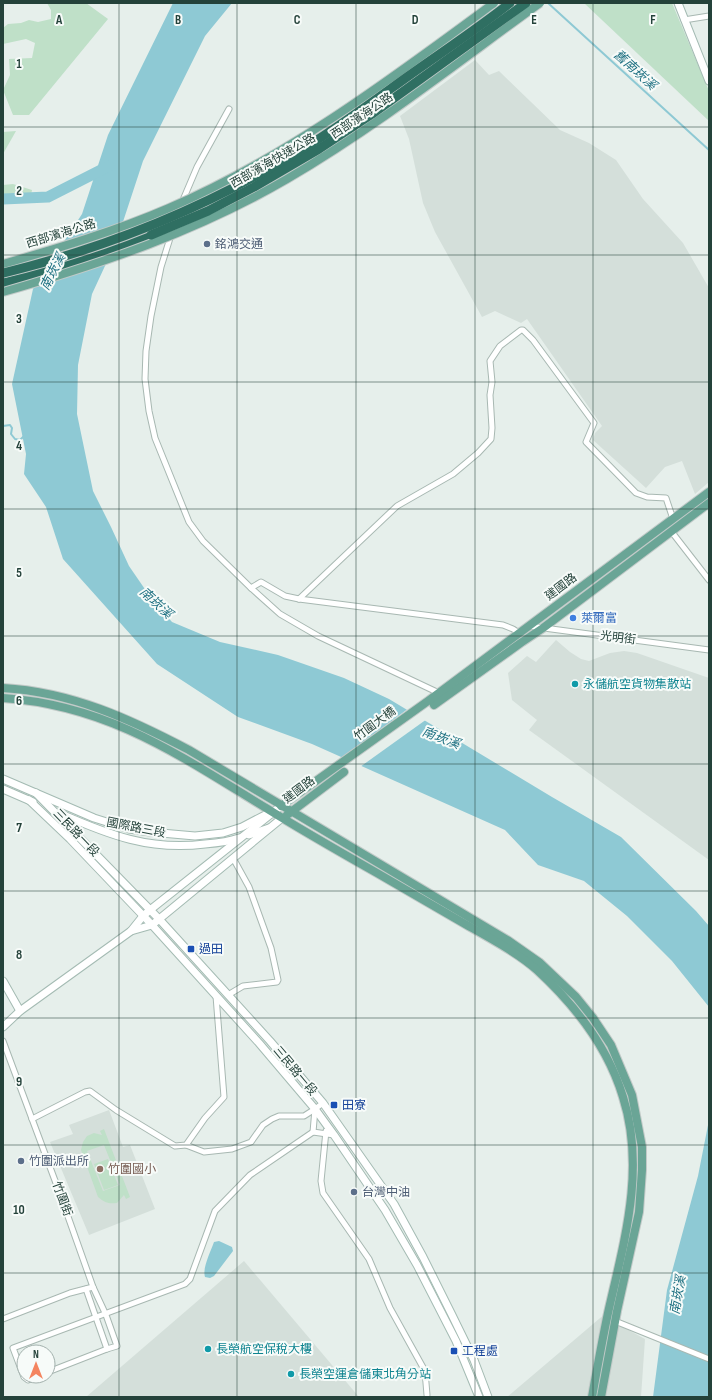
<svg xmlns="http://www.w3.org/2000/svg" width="712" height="1400" viewBox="0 0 712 1400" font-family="'Sofia Sans Condensed','Noto Sans TC',sans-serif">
	<rect width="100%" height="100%" fill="#e6efeb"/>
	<g fill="#d4dfda">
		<path d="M475,60L489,75L499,71L560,130L589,143L616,160L643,199L683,243L709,288V482L695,494L682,461L665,467L646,488L593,440L595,433L602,426L527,319L521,323L495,311L482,317L435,232L423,203L409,139L400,116Z"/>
		<path d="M556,640L570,652L581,659L589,661L610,653L624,651L637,653L709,678V860L529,730L537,720L512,700L508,673L527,656L536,662Z"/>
		<path d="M109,1110L123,1147L130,1145L155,1209L89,1235L50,1142L73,1134L69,1125Z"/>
		<path d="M244,1261L359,1397H86Z"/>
		<path d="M606,1313L621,1326L645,1339L641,1397H507Z"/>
	</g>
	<g fill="#bfe0c8" fill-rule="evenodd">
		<path d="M47,3H86L108,19L29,115H13L3,90L10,75L9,59L32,58L35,43L26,39L3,44V28L8,24L21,23L29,20L38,22L51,19V10Z"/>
		<path d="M584,3H672L709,91V121Z"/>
		<path d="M16,131L3,154V132Z"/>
		<path d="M13,184L32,190L31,195L3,196V185Z"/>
		<path d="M104,1129L130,1197L126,1199L124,1195L117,1203C109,1204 105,1203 98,1197L81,1150L83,1142L87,1136L94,1133L102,1135L100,1131ZM104,1145L120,1185L103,1191L87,1151Z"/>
		<path d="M108,1159L118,1185L104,1190L94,1164Z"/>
	</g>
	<g fill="#8ec9d4">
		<path d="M173,3H232L205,36L143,161L117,240L92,294L78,365L77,414L93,491L111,527L129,566L151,598L172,622L220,642L278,655L344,678L389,699L552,797L621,837L696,911L709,926V1007L672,961L627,916L584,881L538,865L505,830L312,744L238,717L157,664L63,559L46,507L24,474L26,454L12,384L33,289L82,214L108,135Z"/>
		<path d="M709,1120V1397H653L667,1290L698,1176Z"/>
		<path d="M219,1241L232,1247L233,1251L214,1276L210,1278L205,1277C202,1268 211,1251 214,1242Z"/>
	</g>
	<path fill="#e6efeb" d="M409,708L427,719L360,767L340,759Z"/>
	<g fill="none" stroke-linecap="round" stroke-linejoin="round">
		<g stroke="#8ec9d4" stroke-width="2">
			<path d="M548,3L709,150"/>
			<path d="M3,426L10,425L12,428L11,434L15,439L20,440L24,436"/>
		</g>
		<path stroke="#8ec9d4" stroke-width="11" d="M3,199L48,197L109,166"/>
		<g stroke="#a8b8b2" stroke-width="7">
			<g id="street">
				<path d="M684,20L709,16"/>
				<path d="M177,214L197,167L229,109"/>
				<path d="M171,235L161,267L151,316L146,351L145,379L149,411L155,438L189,522L203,541L251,588L280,614L318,636L439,693"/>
				<path d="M671,531L709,580"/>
				<path d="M251,588L261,582L285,596L299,599L503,625L513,629L519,633"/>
				<path d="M299,599L397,506L453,474L478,453L491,439L492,428L490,395L492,382L490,361L500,346L521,330H523L533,340L594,423L586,442L636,493L647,497L666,498L673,519"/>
				<path d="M529,626L709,650"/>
				<path d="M228,995L243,986L277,982L278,980L271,948L249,887L233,858"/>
				<path d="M3,1041L60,1194L93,1287L106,1315L117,1346L107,1349"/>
				<path d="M32,1119L85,1092L90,1091L116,1110L175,1146L186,1145L205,1118L224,1097L216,996"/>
				<path d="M326,1131L321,1181L323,1193L369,1259L390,1308L425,1371L427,1395"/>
				<path d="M313,1132L315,1109L323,1103"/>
				<path d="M186,1145L204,1152L232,1149L251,1142L263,1125L272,1119L279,1116H304L315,1109"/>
				<path d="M3,1319L70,1293L93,1287"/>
				<path d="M615,1321L709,1359"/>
				<path d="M48,1372L107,1349L86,1289"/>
				<path d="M38,1376L28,1380L24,1377L13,1348L185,1284L190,1279L215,1211L250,1175L313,1132L334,1135"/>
			</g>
		</g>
		<g stroke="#a4bbb3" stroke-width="9">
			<g id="secondary">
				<path d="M678,3L709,81"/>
				<path d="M3,779L94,818L129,829L150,832L195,836L223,833L242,827L265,815"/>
				<path d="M3,789L33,802"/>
				<path d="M36,793L160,920L270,1041L323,1103L394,1204L423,1257L452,1315L474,1360L488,1397"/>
				<path d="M29,800L70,839L152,925L259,1043L315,1109L334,1135L385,1210L417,1265L456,1341L479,1397"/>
				<path d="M59,813C109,835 150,851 205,844C217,843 228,842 239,838"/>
				<path d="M249,835L269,828"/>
				<path d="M131,931L152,925L282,818"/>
				<path d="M3,981L20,1011"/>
				<path d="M3,1027L20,1011L131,931L143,916L150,910L281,806"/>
			</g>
		</g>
		<g stroke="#c2cac8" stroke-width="10">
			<g id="primary">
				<path d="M3,688C72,692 130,719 189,750L509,941L539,962L576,997L593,1018L611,1045L632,1095L642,1147V1170L639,1212L617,1311L601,1397"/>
				<path d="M3,698C108,705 179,755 266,808C303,831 340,852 377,873C406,890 436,907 465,924C488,937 518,953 537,970C575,1005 608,1047 623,1097C646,1169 624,1242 608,1313C602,1341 597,1369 592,1397"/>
				<path d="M434,705L522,642L543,628L709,503"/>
				<path d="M281,806L428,701L709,492"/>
				<path d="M287,815L344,772"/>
			</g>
		</g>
		<g stroke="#c2cac8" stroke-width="11">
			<path id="highway" d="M3,283L57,268L151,235"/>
		</g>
		<use href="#street" stroke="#fff" stroke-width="5"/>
		<use href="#secondary" stroke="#fff" stroke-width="7"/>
		<use href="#primary" stroke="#6aa596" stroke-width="8"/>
		<use href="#highway" stroke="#2f6f62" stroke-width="9"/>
		<g stroke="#c2cac8" stroke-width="10" stroke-linecap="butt">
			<g id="primary-bridge">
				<path d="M3,264C59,248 116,231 169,208C287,157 391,79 494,3"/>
				<path d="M3,292C101,264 198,231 287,179C376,127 457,63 540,3"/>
			</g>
		</g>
		<g stroke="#c2cac8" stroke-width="11" stroke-linecap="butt">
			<g id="highway-bridge">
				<path d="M151,235L208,211L254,187L319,149L372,114L526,3"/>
				<path d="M3,273C111,247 216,203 311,144C344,123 375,100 407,77C442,52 477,29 510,3"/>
			</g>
		</g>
		<use href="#primary-bridge" stroke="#6aa596" stroke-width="8"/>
		<use href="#highway-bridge" stroke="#2f6f62" stroke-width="9"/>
	</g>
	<path fill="none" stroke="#24423a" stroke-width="1" stroke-opacity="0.55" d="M119,3V1397M237,3V1397M356,3V1397M475,3V1397M593,3V1397M3,127H709M3,255H709M3,382H709M3,509H709M3,636H709M3,764H709M3,891H709M3,1018H709M3,1145H709M3,1273H709"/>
	<g fill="#5c6f8a" stroke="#f7fbf9" stroke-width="1.5">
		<circle cx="207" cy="244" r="4"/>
		<circle cx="21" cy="1161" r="4"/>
		<circle cx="354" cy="1192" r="4"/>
	</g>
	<circle fill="#3f7fe0" stroke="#f7fbf9" stroke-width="1.5" cx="573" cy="618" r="4"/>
	<g fill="#0f9aa8" stroke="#f7fbf9" stroke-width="1.5">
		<circle cx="575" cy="684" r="4"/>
		<circle cx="208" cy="1349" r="4"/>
		<circle cx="291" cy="1374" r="4"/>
	</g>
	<g fill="#1a4fb4" stroke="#f7fbf9" stroke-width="1.5">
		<rect x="187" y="945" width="8" height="8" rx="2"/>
		<rect x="330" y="1101" width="8" height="8" rx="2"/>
		<rect x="450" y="1347" width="8" height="8" rx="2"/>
	</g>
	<circle fill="#8d6e63" stroke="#f7fbf9" stroke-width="1.5" cx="100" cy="1169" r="4"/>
	<g text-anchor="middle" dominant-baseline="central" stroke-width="4" stroke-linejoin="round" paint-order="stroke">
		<g font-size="12" fill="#24423a" stroke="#f7fbf9">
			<text transform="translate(362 116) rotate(-34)">西部濱海公路</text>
			<text transform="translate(273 161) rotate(-30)">西部濱海快速公路</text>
			<text transform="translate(61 234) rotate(-17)">西部濱海公路</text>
			<text transform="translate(561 587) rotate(-37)">建國路</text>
			<text transform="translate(618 638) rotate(7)">光明街</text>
			<text transform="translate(375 724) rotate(-36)">竹圍大橋</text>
			<text transform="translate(299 790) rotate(-37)">建國路</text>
			<text transform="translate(136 828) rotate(11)">國際路三段</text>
			<text transform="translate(76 833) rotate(46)">三民路一段</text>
			<text transform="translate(295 1071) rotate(50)">三民路一段</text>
			<text transform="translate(62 1199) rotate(70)">竹圍街</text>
		</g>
		<g font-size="12" fill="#4e5e75" stroke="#f7fbf9" text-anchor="start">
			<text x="215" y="244">銘鴻交通</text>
			<text x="29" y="1161">竹圍派出所</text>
			<text x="362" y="1192">台灣中油</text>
		</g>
		<g font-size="12" fill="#366cbe" stroke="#f7fbf9" text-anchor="start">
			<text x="581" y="618">萊爾富</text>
		</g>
		<g font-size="12" fill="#0d838f" stroke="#f7fbf9" text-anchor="start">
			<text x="583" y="684">永儲航空貨物集散站</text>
			<text x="216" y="1349">長榮航空保稅大樓</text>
			<text x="299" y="1374">長榮空運倉儲東北角分站</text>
		</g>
		<g font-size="12" fill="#164399" stroke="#f7fbf9" text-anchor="start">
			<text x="199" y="949">過田</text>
			<text x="342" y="1105">田寮</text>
			<text x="462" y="1351">工程處</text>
		</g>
		<g font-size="12" fill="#785e54" stroke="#f7fbf9" text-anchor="start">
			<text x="108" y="1169">竹圍國小</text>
		</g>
		<g font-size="13" font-style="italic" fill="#1c6f80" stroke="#f7fbf9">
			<text transform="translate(635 70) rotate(42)">舊南崁溪</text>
			<text transform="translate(53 272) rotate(-63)">南崁溪</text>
			<text transform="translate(156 603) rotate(43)">南崁溪</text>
			<text transform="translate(441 738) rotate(21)">南崁溪</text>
			<text transform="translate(678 1295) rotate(-80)">南崁溪</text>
		</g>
	</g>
	<g font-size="13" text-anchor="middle" font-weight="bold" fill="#24423a" stroke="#f7fbf9" stroke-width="4" stroke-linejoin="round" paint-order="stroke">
		<text x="59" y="24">A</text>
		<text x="178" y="24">B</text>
		<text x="297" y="24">C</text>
		<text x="415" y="24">D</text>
		<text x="534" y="24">E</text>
		<text x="653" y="24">F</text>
		<text x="19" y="68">1</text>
		<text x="19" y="195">2</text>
		<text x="19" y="323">3</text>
		<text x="19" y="450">4</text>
		<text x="19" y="577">5</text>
		<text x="19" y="705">6</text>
		<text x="19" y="832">7</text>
		<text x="19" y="959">8</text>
		<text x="19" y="1086">9</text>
		<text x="19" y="1214">10</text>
	</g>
	<rect width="712" height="1400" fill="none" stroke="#24423a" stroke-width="8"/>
	<g transform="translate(36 1364)"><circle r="19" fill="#f7fbf9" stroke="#a3b1ad"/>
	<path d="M0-3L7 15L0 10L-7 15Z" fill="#f4845f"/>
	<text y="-6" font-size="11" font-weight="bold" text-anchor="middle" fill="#24423a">N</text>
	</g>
</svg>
